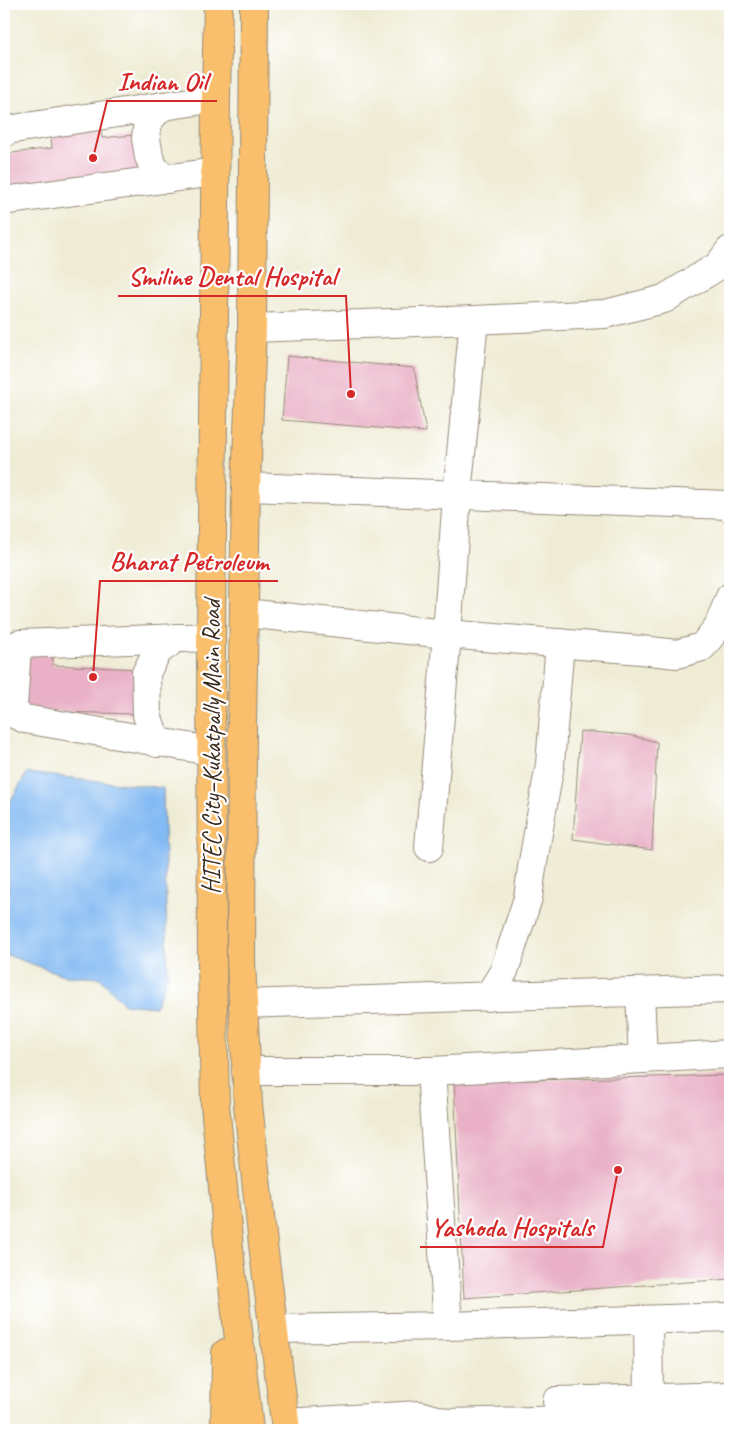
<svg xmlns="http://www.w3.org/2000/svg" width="734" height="1434" viewBox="0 0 734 1434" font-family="Caveat,sans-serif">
	<rect width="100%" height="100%" fill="#fff"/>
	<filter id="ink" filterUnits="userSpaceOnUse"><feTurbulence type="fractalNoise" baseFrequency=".02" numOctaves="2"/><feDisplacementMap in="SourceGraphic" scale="10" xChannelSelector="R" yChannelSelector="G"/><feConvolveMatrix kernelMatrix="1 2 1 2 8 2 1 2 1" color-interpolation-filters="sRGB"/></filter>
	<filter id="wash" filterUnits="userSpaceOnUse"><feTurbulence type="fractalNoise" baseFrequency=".0096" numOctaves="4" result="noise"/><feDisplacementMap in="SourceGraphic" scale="20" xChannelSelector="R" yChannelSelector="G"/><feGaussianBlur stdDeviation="1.12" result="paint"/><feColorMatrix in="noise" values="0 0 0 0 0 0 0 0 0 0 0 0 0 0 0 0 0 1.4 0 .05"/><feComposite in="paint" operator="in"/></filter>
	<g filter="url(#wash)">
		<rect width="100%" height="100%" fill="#efecd5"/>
		<path fill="#83baf3" stroke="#5f7288" d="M27,773L163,788L168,976L155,1007L124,1004L100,978L66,976L4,954V887L9,890L4,849L8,805Z"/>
		<g id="blocks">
			<g fill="#e9b0c6">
				<path d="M99,119L102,138L134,135L140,175L6,195L4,174V154L52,148L50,131Z"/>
				<path d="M287,356L414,368L426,432L282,420Z"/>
				<path d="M21,648H52L53,665L137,669V714L20,711Z"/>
				<path d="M580,731L629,735L657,742L652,850L573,839Z"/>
				<path d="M730,1075V1279L464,1298L454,1082Z"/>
			</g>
		</g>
	</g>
	<g filter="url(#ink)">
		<use href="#blocks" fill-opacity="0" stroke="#958b7a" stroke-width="1"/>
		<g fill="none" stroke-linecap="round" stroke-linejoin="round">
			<g stroke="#958b7a" stroke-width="30">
				<g id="minor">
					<path d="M162,106L148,121L146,138L149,157L155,170L168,179"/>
					<path d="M4,133L7,130L216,98"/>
					<path d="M4,199L10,200L215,172"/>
					<path d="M252,328L474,320L605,314L664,299L718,266L730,250"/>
					<path d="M246,487L728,505L730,508"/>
					<path d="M244,613L447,634L641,650L677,654L702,647L718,627L730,597"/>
					<path d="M157,743L147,715L146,673L157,652L176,638"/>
					<path d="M211,751L25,719L16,715L13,707L17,647L19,644L211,637"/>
					<path d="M429,847L447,634L457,495L474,320"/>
					<path d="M640,992L643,1059"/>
					<path d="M488,997L504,971L528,898L532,868L550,764L560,643"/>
					<path d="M243,1004L730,989"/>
					<path d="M246,1071H431L730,1054"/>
					<path d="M431,1071L448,1326"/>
					<path d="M648,1320L649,1398"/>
					<path d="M273,1329L448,1326L730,1317"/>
					<path d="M557,1401L730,1396"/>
					<path d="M285,1423L419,1415L448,1423L730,1416"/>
				</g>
			</g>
			<g stroke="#958b7a" stroke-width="30">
				<g id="major">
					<path d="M218,4L216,98L211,637L212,963L215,1105L229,1249L249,1430"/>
					<path d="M254,4L252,328L246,487L242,722L241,961L248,1104L263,1244L286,1430"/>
					<path d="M225,1430L226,1353"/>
				</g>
			</g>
			<use href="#minor" stroke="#fff" stroke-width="28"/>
			<use href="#major" stroke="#f9bf6d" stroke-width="28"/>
		</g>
	</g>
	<g text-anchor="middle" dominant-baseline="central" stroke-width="4.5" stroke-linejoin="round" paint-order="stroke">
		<g font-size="25" fill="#3b2a1e" stroke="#fff">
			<text transform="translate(212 747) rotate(-90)">HITEC City–Kukatpally Main Road</text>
		</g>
	</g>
	<path fill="none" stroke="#d62828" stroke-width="2" d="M93 158L107 101H217M351 394L346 296H118M93 677L100 581H278M618 1170L603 1247H420"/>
	<g fill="#d62828" stroke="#fff" stroke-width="2">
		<circle cx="93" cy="158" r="5"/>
		<circle cx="351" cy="394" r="5"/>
		<circle cx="93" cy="677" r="5"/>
		<circle cx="618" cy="1170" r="5"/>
	</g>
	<g font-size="26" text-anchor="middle" font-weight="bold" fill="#d62828" stroke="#fff" stroke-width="4.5" stroke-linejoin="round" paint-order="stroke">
		<text x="162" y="90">Indian Oil</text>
		<text x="232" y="285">Smiline Dental Hospital</text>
		<text x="189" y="570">Bharat Petroleum</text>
		<text x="512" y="1236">Yashoda Hospitals</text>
	</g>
	<rect width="734" height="1434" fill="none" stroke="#fff" stroke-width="20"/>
</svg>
